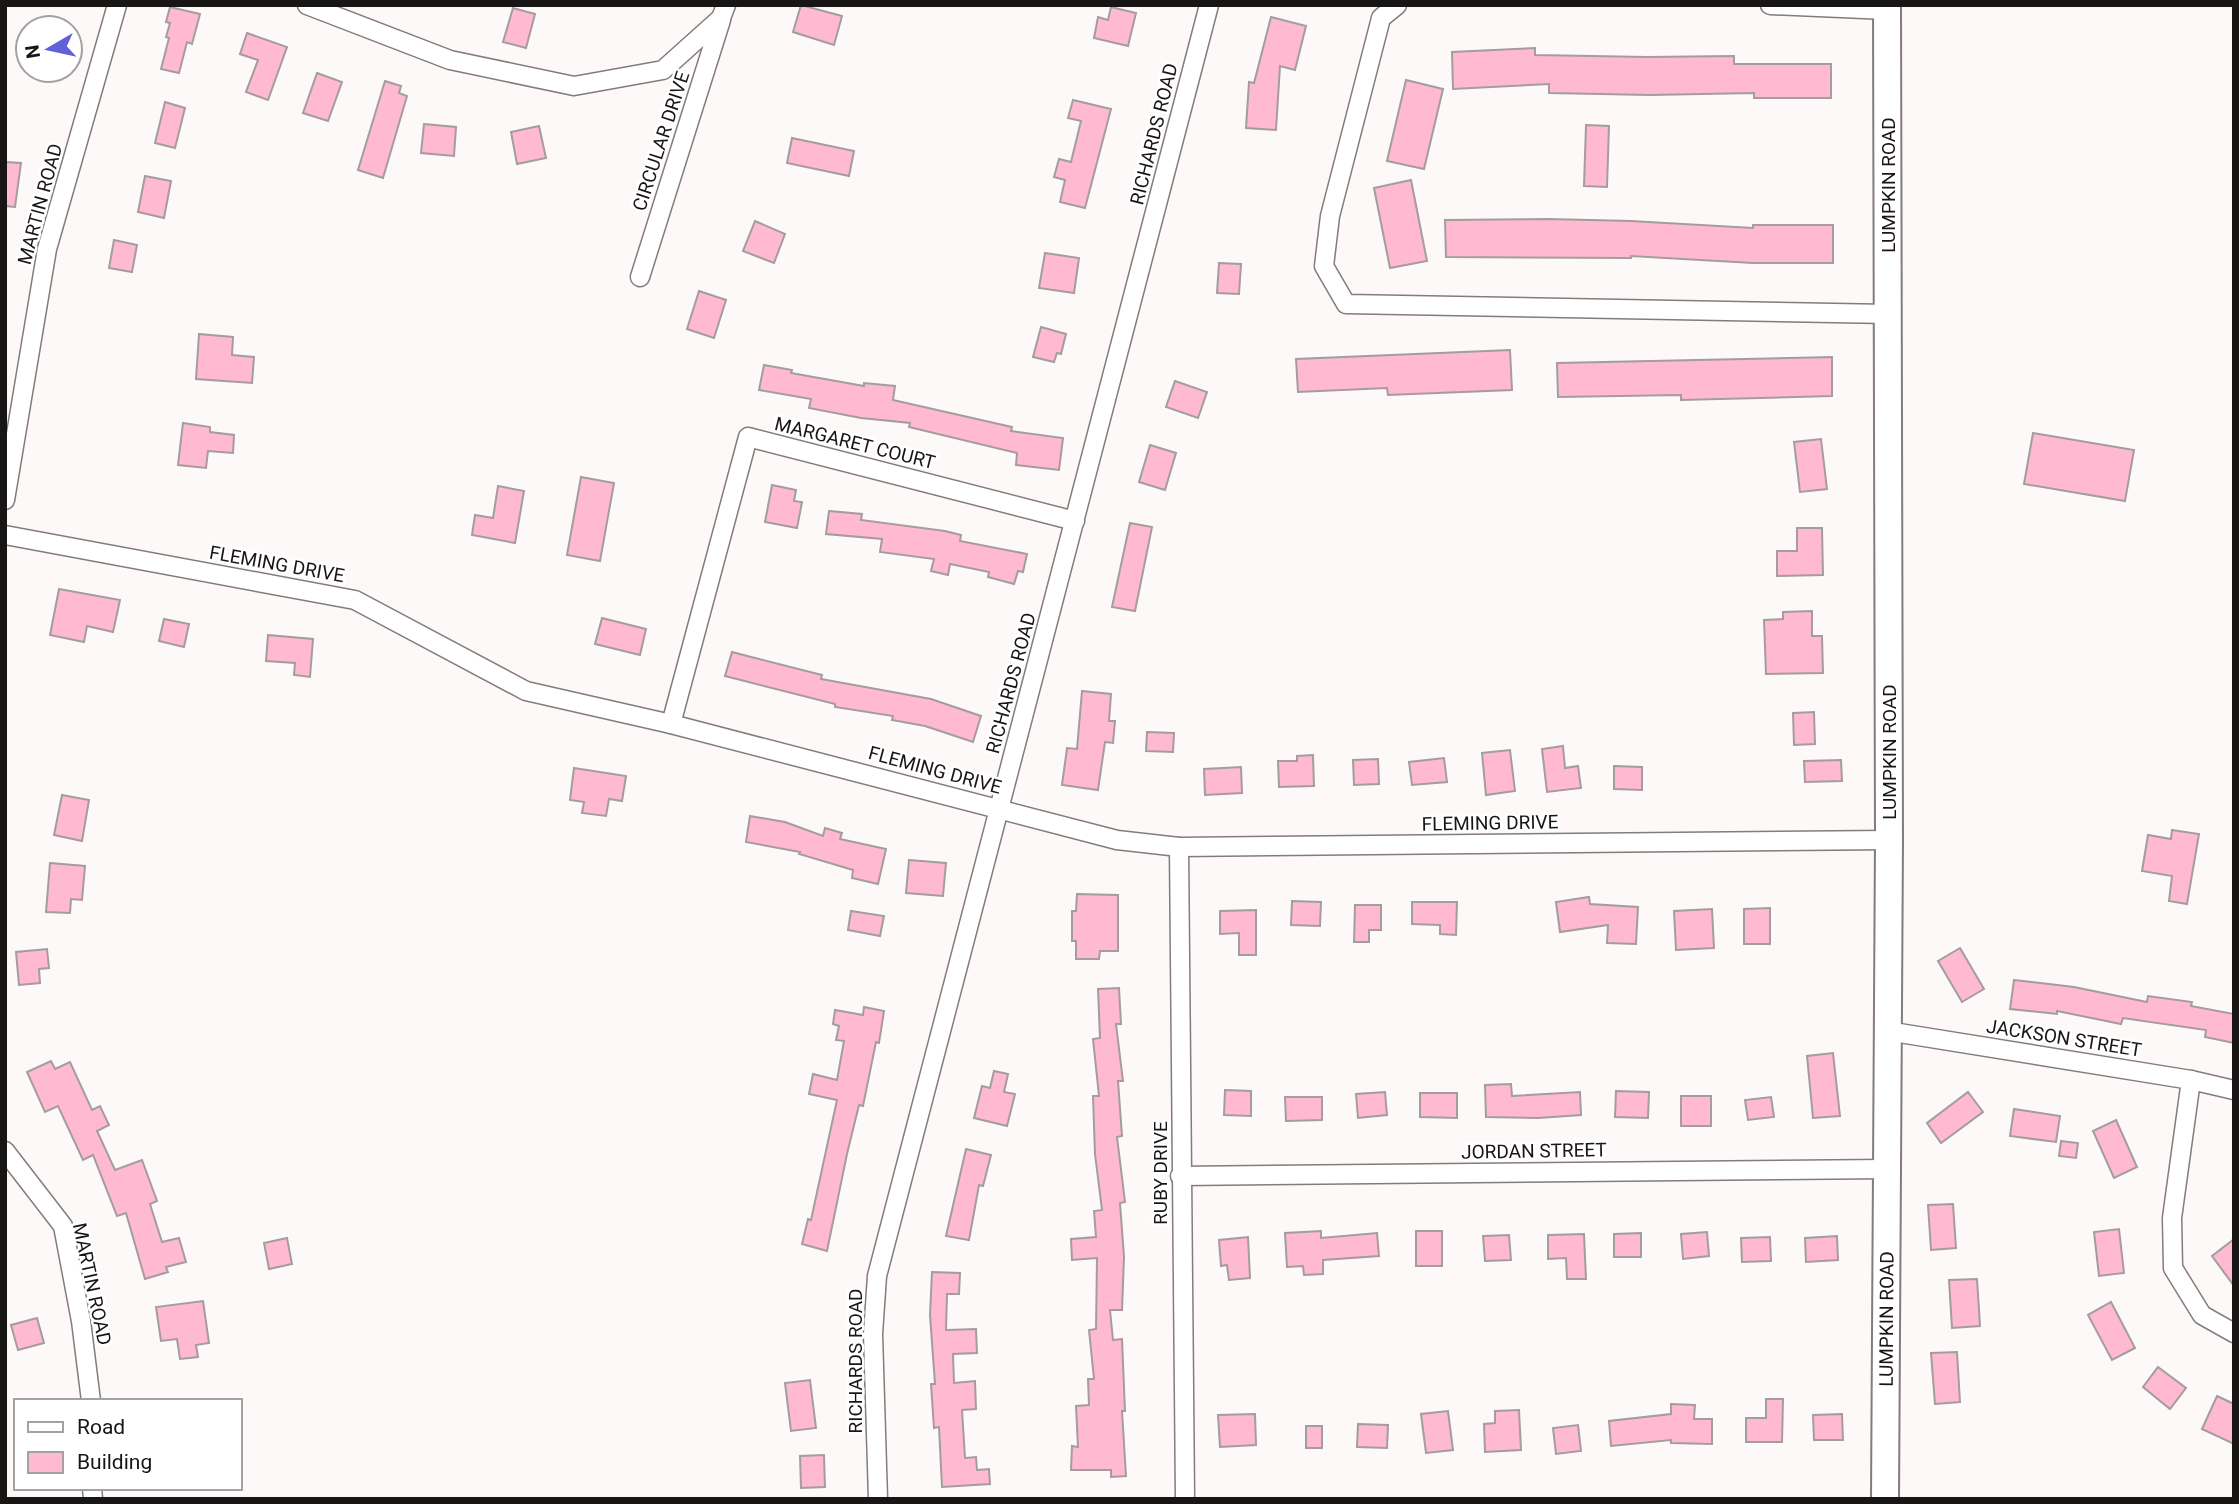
<svg xmlns="http://www.w3.org/2000/svg" width="2239" height="1504" viewBox="0 0 2239 1504" font-family="Roboto,sans-serif">
	<rect width="100%" height="100%" fill="#fef9f9"/>
	<g fill="#ffb9d0" stroke="#a49c9e" stroke-width="2">
		<path d="M801,5L842,16L834,45L793,32Z"/>
		<path d="M170,7L200,14L192,44L187,42L179,73L161,69L169,38L166,37L170,23L166,22Z"/>
		<path d="M1111,7L1136,13L1128,46L1094,38L1098,17L1108,20Z"/>
		<path d="M513,8L535,14L526,48L503,42Z"/>
		<path d="M1271,17L1306,26L1295,70L1280,66L1276,130L1246,128L1249,82L1254,83Z"/>
		<path d="M247,33L287,47L268,100L246,92L258,60L240,54Z"/>
		<path d="M1535,48V55L1647,57L1734,56V64H1831V98H1754V93L1650,95L1549,93V84L1453,89L1452,52Z"/>
		<path d="M317,73L342,82L328,121L303,113Z"/>
		<path d="M1406,80L1443,89L1424,169L1387,161Z"/>
		<path d="M385,81L401,86L399,93L407,96L383,178L358,170Z"/>
		<path d="M1073,100L1111,109L1085,208L1060,202L1065,180L1054,177L1059,159L1071,162L1081,121L1068,118Z"/>
		<path d="M165,102L185,108L175,148L155,143Z"/>
		<path d="M424,124L456,127L454,156L421,153Z"/>
		<path d="M1586,125L1609,126L1607,187L1584,186Z"/>
		<path d="M539,126L546,158L517,164L511,132Z"/>
		<path d="M792,138L854,151L849,176L787,163Z"/>
		<path d="M5,162L21,163L15,207L5,206Z"/>
		<path d="M145,176L171,181L164,218L138,212Z"/>
		<path d="M1411,180L1427,261L1390,268L1374,188Z"/>
		<path d="M1548,219L1631,221L1753,228V225H1833V263H1753L1631,256V258L1446,257L1445,220Z"/>
		<path d="M755,221L785,234L774,263L743,251Z"/>
		<path d="M114,240L137,245L132,272L109,268Z"/>
		<path d="M1045,253L1079,258L1074,293L1039,288Z"/>
		<path d="M1219,263L1241,264L1239,294L1217,293Z"/>
		<path d="M699,291L726,300L714,338L687,329Z"/>
		<path d="M1041,327L1066,334L1061,354L1057,353L1054,362L1033,357Z"/>
		<path d="M199,334L233,337L232,355L254,357L252,383L196,379Z"/>
		<path d="M1510,350L1512,390L1388,395L1387,388L1298,392L1296,359Z"/>
		<path d="M1832,357V396L1681,400V395L1558,397L1557,363Z"/>
		<path d="M764,365L792,370L791,373L864,386V383L895,386L893,400L1012,427L1011,431L1063,438L1059,470L1016,465L1017,453L909,427L910,423L861,418L809,408L811,399L759,390Z"/>
		<path d="M1175,381L1207,392L1198,418L1166,407Z"/>
		<path d="M183,423L210,427V432L234,435L233,453L208,451L206,468L178,465Z"/>
		<path d="M2033,433L2134,450L2125,501L2024,484Z"/>
		<path d="M1821,439L1827,489L1800,492L1794,442Z"/>
		<path d="M1150,445L1176,453L1165,490L1139,482Z"/>
		<path d="M581,477L614,483L600,561L567,555Z"/>
		<path d="M772,485L796,490L794,501L802,502L797,528L765,522Z"/>
		<path d="M498,486L524,491L515,543L472,535L475,515L493,518Z"/>
		<path d="M829,511L862,514L861,520L945,531L961,535L960,541L1027,554L1023,572L1018,571L1014,584L988,577L989,572L950,564L948,575L931,571L934,559L880,552L882,539L826,534Z"/>
		<path d="M1130,523L1152,527L1135,611L1112,607Z"/>
		<path d="M1797,528H1822L1823,575L1777,576V551H1797Z"/>
		<path d="M59,589L120,600L113,632L87,626L84,642L50,635Z"/>
		<path d="M1812,611V636H1822L1823,673L1766,674L1764,620L1783,619V612Z"/>
		<path d="M602,618L646,629L640,655L595,644Z"/>
		<path d="M164,619L189,624L184,647L159,641Z"/>
		<path d="M268,635L313,639L310,677L294,675L295,663L266,661Z"/>
		<path d="M732,652L822,675L821,679L931,699L981,716L973,742L925,726L892,720L893,716L835,707V704L725,676Z"/>
		<path d="M1082,691L1111,694L1109,721H1115L1113,743L1105,742L1098,790L1062,785L1067,748L1077,749Z"/>
		<path d="M1814,712L1815,744L1794,745L1793,713Z"/>
		<path d="M1147,732L1174,733L1173,752L1146,751Z"/>
		<path d="M1563,746L1565,768L1578,766L1581,788L1547,792L1542,749Z"/>
		<path d="M1510,750L1515,791L1486,795L1482,753Z"/>
		<path d="M1313,755L1314,786L1279,787L1278,761H1297V756Z"/>
		<path d="M1444,758L1447,782L1412,785L1409,762Z"/>
		<path d="M1378,759L1379,784L1354,785L1353,760Z"/>
		<path d="M1841,760L1842,781L1805,782L1804,761Z"/>
		<path d="M1614,766L1642,767V790L1614,789Z"/>
		<path d="M1241,767L1242,793L1205,795L1204,769Z"/>
		<path d="M574,768L626,776L622,801L609,799L606,816L582,813L584,802L570,800Z"/>
		<path d="M62,795L89,800L82,841L54,835Z"/>
		<path d="M750,816L785,822L823,836L825,828L842,833L840,839L886,849L878,884L852,878L853,870L799,854L800,852L746,842Z"/>
		<path d="M2172,830L2199,834L2187,904L2169,901L2172,876L2142,871L2148,835L2171,839Z"/>
		<path d="M909,860L946,863L943,896L906,893Z"/>
		<path d="M50,863L85,866L82,900L71,899L70,913L46,912Z"/>
		<path d="M1077,894L1118,895V951H1100L1099,959H1076V941H1072V911H1076Z"/>
		<path d="M1589,897L1590,904L1638,907L1636,944L1607,943L1608,925L1560,932L1556,902Z"/>
		<path d="M1292,901L1321,902L1320,926L1291,925Z"/>
		<path d="M1412,902H1457L1456,935L1440,934V925L1412,924Z"/>
		<path d="M1355,905H1381V930H1369V942H1354Z"/>
		<path d="M1770,908V944H1744V909Z"/>
		<path d="M1712,909L1714,948L1676,950L1674,911Z"/>
		<path d="M1256,910V955H1239V933L1220,934V911Z"/>
		<path d="M851,911L884,916L880,936L848,930Z"/>
		<path d="M1960,948L1984,989L1962,1002L1938,961Z"/>
		<path d="M47,949L49,968L39,969L40,983L19,985L16,952Z"/>
		<path d="M2014,980L2074,987L2147,1002L2148,996L2192,1002L2191,1006L2234,1014V1043L2205,1037L2206,1030L2123,1018L2121,1024L2057,1011V1014L2010,1009Z"/>
		<path d="M1119,988L1121,1024H1116L1123,1081H1118L1122,1136L1117,1137L1125,1202L1120,1203L1124,1257L1122,1310H1110L1113,1340L1122,1339L1125,1411H1122L1126,1476L1111,1477V1470H1071L1072,1446L1078,1447L1076,1406L1089,1405L1088,1379H1094L1089,1330L1096,1329L1097,1258L1072,1260L1071,1239L1096,1237L1094,1211L1102,1210L1095,1154L1093,1096H1099L1093,1039L1100,1038L1098,989Z"/>
		<path d="M864,1007L884,1011L879,1043L876,1042L863,1106L859,1105L847,1154L827,1251L802,1244L808,1219L811,1220L837,1100L809,1094L813,1074L837,1080L844,1041L836,1040L839,1026L833,1024L835,1010L863,1015Z"/>
		<path d="M1833,1053L1840,1116L1813,1118L1807,1056Z"/>
		<path d="M51,1061L55,1069L70,1062L92,1110L100,1106L109,1125L97,1131L115,1170L142,1160L157,1201L150,1204L162,1242L179,1238L186,1262L166,1267L168,1272L145,1279L126,1213L117,1216L93,1155L83,1160L58,1106L45,1112L27,1072Z"/>
		<path d="M994,1071L1008,1074L1004,1092L1015,1094L1007,1126L974,1118L982,1086L990,1088Z"/>
		<path d="M1511,1084L1512,1096L1580,1092L1581,1115L1538,1118L1486,1117L1485,1085Z"/>
		<path d="M1225,1090L1251,1091V1116L1224,1115Z"/>
		<path d="M1616,1091L1649,1092L1648,1118L1615,1117Z"/>
		<path d="M1385,1092L1387,1115L1358,1118L1356,1094Z"/>
		<path d="M1968,1092L1983,1112L1941,1143L1927,1123Z"/>
		<path d="M1420,1093H1457V1118L1420,1117Z"/>
		<rect x="1681" y="1096" width="30" height="30"/>
		<path d="M1285,1097H1322V1120L1286,1121Z"/>
		<path d="M1771,1097L1774,1117L1748,1120L1745,1100Z"/>
		<path d="M2014,1109L2060,1116L2056,1142L2010,1136Z"/>
		<path d="M2116,1120L2137,1167L2114,1178L2093,1131Z"/>
		<path d="M2061,1141L2078,1143L2076,1158L2059,1156Z"/>
		<path d="M966,1149L991,1155L983,1186L979,1185L969,1240L946,1236Z"/>
		<path d="M1953,1204L1956,1248L1931,1250L1928,1205Z"/>
		<path d="M2119,1229L2124,1273L2099,1276L2094,1232Z"/>
		<path d="M1321,1231V1238L1377,1233L1379,1256L1323,1260V1274L1304,1275L1303,1266L1287,1267L1285,1233Z"/>
		<rect x="1416" y="1231" width="26" height="35"/>
		<path d="M1707,1232L1709,1256L1683,1259L1681,1234Z"/>
		<path d="M1641,1233V1257H1614V1234Z"/>
		<path d="M1584,1234L1586,1279H1567L1566,1258L1548,1259V1235Z"/>
		<path d="M1509,1235L1511,1260L1485,1261L1483,1236Z"/>
		<path d="M1837,1236L1838,1260L1806,1262L1805,1238Z"/>
		<path d="M1248,1237L1250,1278L1229,1280L1227,1265L1221,1266L1219,1240Z"/>
		<path d="M1770,1237L1771,1261L1742,1262L1741,1238Z"/>
		<path d="M287,1238L292,1264L269,1269L264,1243Z"/>
		<path d="M2234,1239V1286L2212,1256Z"/>
		<path d="M932,1272L960,1273L959,1294H947L946,1330L976,1329L977,1353L953,1354L954,1383L975,1381L976,1409L962,1410L965,1458L976,1457L977,1470L989,1469L990,1484L942,1487L939,1427L934,1428L931,1384H935L930,1315Z"/>
		<path d="M1977,1279L1980,1326L1952,1328L1949,1280Z"/>
		<path d="M203,1301L209,1343L196,1345L198,1357L180,1359L177,1339L161,1341L156,1307Z"/>
		<path d="M2111,1302L2135,1348L2112,1360L2088,1315Z"/>
		<path d="M37,1318L44,1343L18,1350L11,1325Z"/>
		<path d="M1957,1352L1960,1402L1935,1404L1931,1353Z"/>
		<path d="M2158,1367L2186,1388L2170,1409L2143,1387Z"/>
		<path d="M810,1380L816,1428L791,1431L785,1383Z"/>
		<path d="M2217,1396L2234,1404V1444L2202,1429Z"/>
		<path d="M1766,1399H1783L1782,1442H1746V1418H1766Z"/>
		<path d="M1671,1404L1695,1405L1694,1419H1712V1444L1671,1443V1440L1611,1446L1609,1421L1671,1414Z"/>
		<path d="M1519,1410L1521,1450L1485,1452L1484,1424L1495,1423V1411Z"/>
		<path d="M1448,1411L1453,1450L1426,1453L1421,1414Z"/>
		<path d="M1255,1414L1256,1445L1220,1447L1218,1415Z"/>
		<path d="M1842,1414L1843,1440H1814L1813,1415Z"/>
		<path d="M1358,1424L1388,1425L1387,1448L1357,1447Z"/>
		<path d="M1578,1425L1581,1451L1556,1454L1553,1428Z"/>
		<rect x="1306" y="1426" width="16" height="22"/>
		<path d="M824,1455L825,1487L801,1488L800,1456Z"/>
	</g>
	<g fill="none" stroke-linecap="round" stroke-linejoin="round">
		<g stroke="#847b7b" stroke-width="21">
			<g id="minor">
				<path d="M307,5L450,60L574,86L663,70L721,18L726,5"/>
				<path d="M1397,5L1381,18L1330,216L1324,266L1346,304L1889,314"/>
				<path d="M1770,5L1887,10"/>
				<path d="M640,277L721,20"/>
				<path d="M5,500L47,249L117,5"/>
				<path d="M5,535L355,600L526,691L671,724L1117,840L1179,847L1889,840"/>
				<path d="M671,724L748,437L1075,521"/>
				<path d="M1179,847L1185,1499"/>
				<path d="M1887,1031L2191,1080L2234,1090"/>
				<path d="M2191,1080L2172,1218L2173,1268L2202,1315L2234,1333"/>
				<path d="M5,1151L63,1226L81,1321L91,1401"/>
				<path d="M1180,1176L1887,1169"/>
				<path d="M92,1488L93,1499"/>
				<path d="M878,1499L873,1334L877,1276L1209,5"/>
			</g>
		</g>
		<g stroke="#847b7b" stroke-width="30">
			<g id="secondary">
				<path id="s1" d="M1885,1499L1889,840L1887,5"/>
			</g>
		</g>
		<use href="#minor" stroke="#fff" stroke-width="18"/>
		<use href="#secondary" stroke="#fff" stroke-width="26"/>
	</g>
	<g text-anchor="middle" dominant-baseline="central" stroke-width="5" stroke-linejoin="round" paint-order="stroke">
		<g font-size="19" fill="#181515" stroke="#fff">
			<text transform="translate(1154 134) rotate(-76)">RICHARDS ROAD</text>
			<text transform="translate(661 141) rotate(-72)">CIRCULAR DRIVE</text>
			<text transform="translate(1888 185) rotate(-90)">LUMPKIN ROAD</text>
			<text transform="translate(40 204) rotate(-75)">MARTIN ROAD</text>
			<text transform="translate(855 443) rotate(14)">MARGARET COURT</text>
			<text transform="translate(277 564) rotate(10)">FLEMING DRIVE</text>
			<text transform="translate(1011 683) rotate(-75)">RICHARDS ROAD</text>
			<text transform="translate(1889 752) rotate(-90)">LUMPKIN ROAD</text>
			<text transform="translate(935 770) rotate(15)">FLEMING DRIVE</text>
			<text transform="translate(1490 823) rotate(-1)">FLEMING DRIVE</text>
			<text transform="translate(2064 1038) rotate(9)">JACKSON STREET</text>
			<text transform="translate(1534 1151) rotate(-1)">JORDAN STREET</text>
			<text transform="translate(1160 1173) rotate(-90)">RUBY DRIVE</text>
			<text transform="translate(92 1284) rotate(78)">MARTIN ROAD</text>
			<text stroke="none"><textPath href="#s1" startOffset="180">LUMPKIN ROAD</textPath></text>
			<text transform="translate(855 1361) rotate(-90)">RICHARDS ROAD</text>
		</g>
	</g>
	<rect width="2239" height="1504" fill="none" stroke="#181515" stroke-width="14"/>
	<rect x="14" y="1399" width="228" height="91" fill="#ffffff" stroke="#a3a1a1" stroke-width="2"/>
	<rect x="28" y="1422" width="35" height="10" fill="#ffffff" stroke="#a3a1a1" stroke-width="2"/>
	<text x="77" y="1434" font-size="21" fill="#181515">Road</text>
	<rect x="28" y="1452" width="35" height="21" fill="#ffb9d0" stroke="#a3a1a1" stroke-width="2"/>
	<text x="77" y="1469" font-size="21" fill="#181515">Building</text>
	<g transform="translate(49 49) rotate(261)"><circle r="33" fill="#ffffff" stroke="#a3a1a1" stroke-width="2"/>
	<path d="M0-5L12 26L0 18L-12 26Z" fill="#6160d9"/>
	<text y="-10" font-size="19" font-weight="bold" text-anchor="middle" fill="#181515">N</text>
	</g>
</svg>
